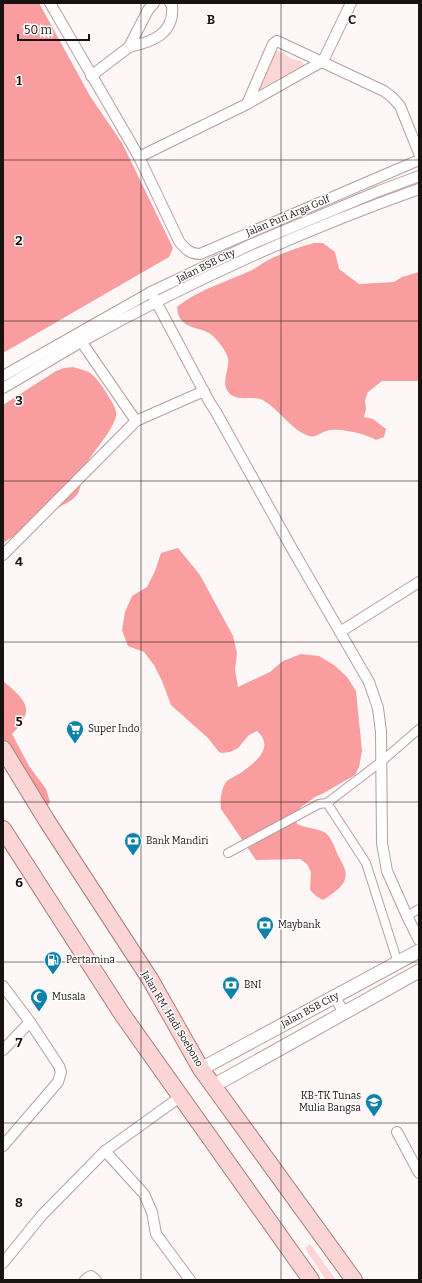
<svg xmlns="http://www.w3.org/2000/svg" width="422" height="1283" viewBox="0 0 422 1283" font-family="Bitter,serif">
	<rect width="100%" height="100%" fill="#fdf7f7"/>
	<g fill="#fcd5d5">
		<path d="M277,51L281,52L292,59L301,61L306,66L258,91L275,52Z"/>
		<path d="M310,1244L336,1280H326L305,1248Z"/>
	</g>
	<g fill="#fa9d9f">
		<path d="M3,3H39L90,96L122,143L173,248L169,257L3,353Z"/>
		<path d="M314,243H323L335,252L339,269L359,284L394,282L402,277L419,272V381H382L368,392L365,400L366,409L364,417L373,419L386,429L384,437L376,440C366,434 338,427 326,431C320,433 316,438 309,436C291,430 280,410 264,401C254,394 238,403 229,393C220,383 230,369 228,358C226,351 219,342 214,337C202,324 179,333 177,307C199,289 227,282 252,270C258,267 264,262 270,259C285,252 299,247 314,243Z"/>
		<path d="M73,367C78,369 86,370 90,373C96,377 102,386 106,392C109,398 114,404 116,411C119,424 94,450 87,463C77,483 87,494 63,505L3,543V405L56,371L64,368Z"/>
		<path d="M178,548L200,575L233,636L237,653L235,670L238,687L270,672L283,661L301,654L319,656L334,665L347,677L356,691L362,751L359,767L355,775L322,794L315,797L301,807L296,815L297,824C305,828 316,828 324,832C331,836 334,846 337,853C339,858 342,862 344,867C351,883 335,892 323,900L316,896L310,890L311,872L307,864L300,859L256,860L221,809C220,801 221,789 226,782C231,777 237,776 242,772C256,762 275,747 257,731L249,735L238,748L230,752L222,753L219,752L208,738L171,705L162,681L154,665L144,652L128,646L122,630L125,612L132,596L147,587L155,571L161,553Z"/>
		<path d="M3,681C12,689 31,702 25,716C22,723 17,729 12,734L29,766L46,789L50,802L48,805H43L3,742Z"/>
	</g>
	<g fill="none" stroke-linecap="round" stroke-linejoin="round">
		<g stroke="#b89e9e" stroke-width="10">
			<g id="pedestrian">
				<path d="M327,803L366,863L398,963"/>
				<path d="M228,853L319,804L327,803L382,761L419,729"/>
				<path d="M407,916L419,909"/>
			</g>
		</g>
		<g stroke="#b89e9e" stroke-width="12">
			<g id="minor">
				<path d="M50,3L139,157L179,241C185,249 190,254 200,254L419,160"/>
				<path d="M129,47C152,42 175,34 172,5L170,3"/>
				<path d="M91,76L129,47L148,10L154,3"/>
				<path d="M247,104L273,44L277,41L384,91L392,97L400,106L419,153"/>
				<path d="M139,157L247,104L323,61L351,3"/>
				<path d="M151,292L210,403L216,412L291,547L369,682L378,708L381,732L382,843L387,871L407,916L419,940"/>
				<path d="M78,337L136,421L204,391"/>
				<path d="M3,376L151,292L252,244L379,191L419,176"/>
				<path d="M3,388C29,373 55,357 81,342C189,282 303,230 419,189"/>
				<path d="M3,555L136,421"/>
				<path d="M340,632L419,582"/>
				<path d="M3,986L30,1022L59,1066L61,1072L58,1082L3,1146"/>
				<path d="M335,997L344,1013"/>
				<path d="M3,1050L30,1022"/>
				<path d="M397,1132L419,1173"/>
				<path d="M105,1151L144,1194L152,1212L156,1234L190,1280"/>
				<path d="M3,1263L42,1215L105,1151L180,1097"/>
				<path d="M85,1280L89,1277L91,1276L96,1280"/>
			</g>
		</g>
		<g stroke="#b89e9e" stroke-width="15">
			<g id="tertiary">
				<path d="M201,1069L419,951"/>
				<path d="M213,1086L419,971"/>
			</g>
		</g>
		<g stroke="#ab7e7e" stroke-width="18">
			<g id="primary">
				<path d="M3,749L47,821L150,979L201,1069L354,1280"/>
				<path d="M3,829L122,1014L311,1280"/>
			</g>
		</g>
		<use href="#pedestrian" stroke="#fff" stroke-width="8"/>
		<use href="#minor" stroke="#fff" stroke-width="10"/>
		<use href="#tertiary" stroke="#fff" stroke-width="13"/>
		<use href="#primary" stroke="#fbd5d5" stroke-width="16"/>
	</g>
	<path fill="none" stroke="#1a1111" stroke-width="1" stroke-opacity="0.55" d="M141,3V1280M281,3V1280M3,160H419M3,321H419M3,481H419M3,642H419M3,802H419M3,962H419M3,1123H419"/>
	<defs>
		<g id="supermarket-pin" transform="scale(0.9)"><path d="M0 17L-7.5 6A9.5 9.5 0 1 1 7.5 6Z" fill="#0d81a8" stroke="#fff"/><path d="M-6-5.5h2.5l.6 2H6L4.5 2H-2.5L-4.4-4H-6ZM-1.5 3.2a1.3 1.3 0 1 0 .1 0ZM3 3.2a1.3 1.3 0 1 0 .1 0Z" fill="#fff"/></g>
		<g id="bank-pin" transform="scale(0.9)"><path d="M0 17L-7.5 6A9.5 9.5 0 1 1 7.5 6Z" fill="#0d81a8" stroke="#fff"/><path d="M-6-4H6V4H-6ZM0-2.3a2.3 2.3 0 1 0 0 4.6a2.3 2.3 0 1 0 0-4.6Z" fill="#fff"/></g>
		<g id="fuel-pin" transform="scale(0.9)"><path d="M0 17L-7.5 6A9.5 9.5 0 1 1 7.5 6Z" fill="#0d81a8" stroke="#fff"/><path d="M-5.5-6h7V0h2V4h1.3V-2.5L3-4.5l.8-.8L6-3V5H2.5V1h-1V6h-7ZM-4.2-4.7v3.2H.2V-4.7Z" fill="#fff"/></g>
		<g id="mosque-pin" transform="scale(0.9)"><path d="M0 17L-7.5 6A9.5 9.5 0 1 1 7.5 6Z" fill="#0d81a8" stroke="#fff"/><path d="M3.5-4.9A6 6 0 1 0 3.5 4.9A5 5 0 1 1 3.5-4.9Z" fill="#fff"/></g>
		<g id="school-pin" transform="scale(0.9)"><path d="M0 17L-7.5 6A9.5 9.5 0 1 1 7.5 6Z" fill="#0d81a8" stroke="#fff"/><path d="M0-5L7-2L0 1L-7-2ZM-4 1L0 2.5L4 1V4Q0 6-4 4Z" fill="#fff"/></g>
	</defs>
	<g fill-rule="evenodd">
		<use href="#supermarket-pin" x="75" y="729"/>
		<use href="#bank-pin" x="133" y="841"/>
		<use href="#bank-pin" x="265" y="925"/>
		<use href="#fuel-pin" x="53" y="960"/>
		<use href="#bank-pin" x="231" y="985"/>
		<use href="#mosque-pin" x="39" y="997"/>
		<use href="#school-pin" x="374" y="1102"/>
	</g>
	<g text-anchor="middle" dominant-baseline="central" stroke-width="3" stroke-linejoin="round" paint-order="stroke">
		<g font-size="10" fill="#1a1111" stroke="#fff">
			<text transform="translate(288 216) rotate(-23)">Jalan Puri Arga Golf</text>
			<text transform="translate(206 266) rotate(-26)">Jalan BSB City</text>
			<text transform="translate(310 1010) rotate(-28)">Jalan BSB City</text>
			<text transform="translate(172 1019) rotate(59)">Jalan RM. Hadi Soebono</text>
		</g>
		<g font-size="10" fill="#1a1111" stroke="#fff" text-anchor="start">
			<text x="88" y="729">Super Indo</text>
			<text x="146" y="841">Bank Mandiri</text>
			<text x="278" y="925">Maybank</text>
			<text x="66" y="960">Pertamina</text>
			<text x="244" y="985">BNI</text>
			<text x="52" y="997">Musala</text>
			<text x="361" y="1096" text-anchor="end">KB-TK Tunas<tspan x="361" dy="12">Mulia Bangsa</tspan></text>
		</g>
	</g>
	<g font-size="13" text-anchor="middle" font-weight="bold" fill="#1a1111" stroke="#fff" stroke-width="3" stroke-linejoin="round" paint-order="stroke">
		<text x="211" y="24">B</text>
		<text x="352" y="24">C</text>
		<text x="19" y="85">1</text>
		<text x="19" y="245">2</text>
		<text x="19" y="405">3</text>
		<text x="19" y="566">4</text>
		<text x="19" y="726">5</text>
		<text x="19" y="887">6</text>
		<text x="19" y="1047">7</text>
		<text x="19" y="1207">8</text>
	</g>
	<rect width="422" height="1283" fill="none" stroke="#1a1111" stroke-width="8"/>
	<path d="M18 34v6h71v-6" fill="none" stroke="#1a1111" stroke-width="2"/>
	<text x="24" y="34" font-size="12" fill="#1a1111" stroke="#ffffff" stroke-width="3" paint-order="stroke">50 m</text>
</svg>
